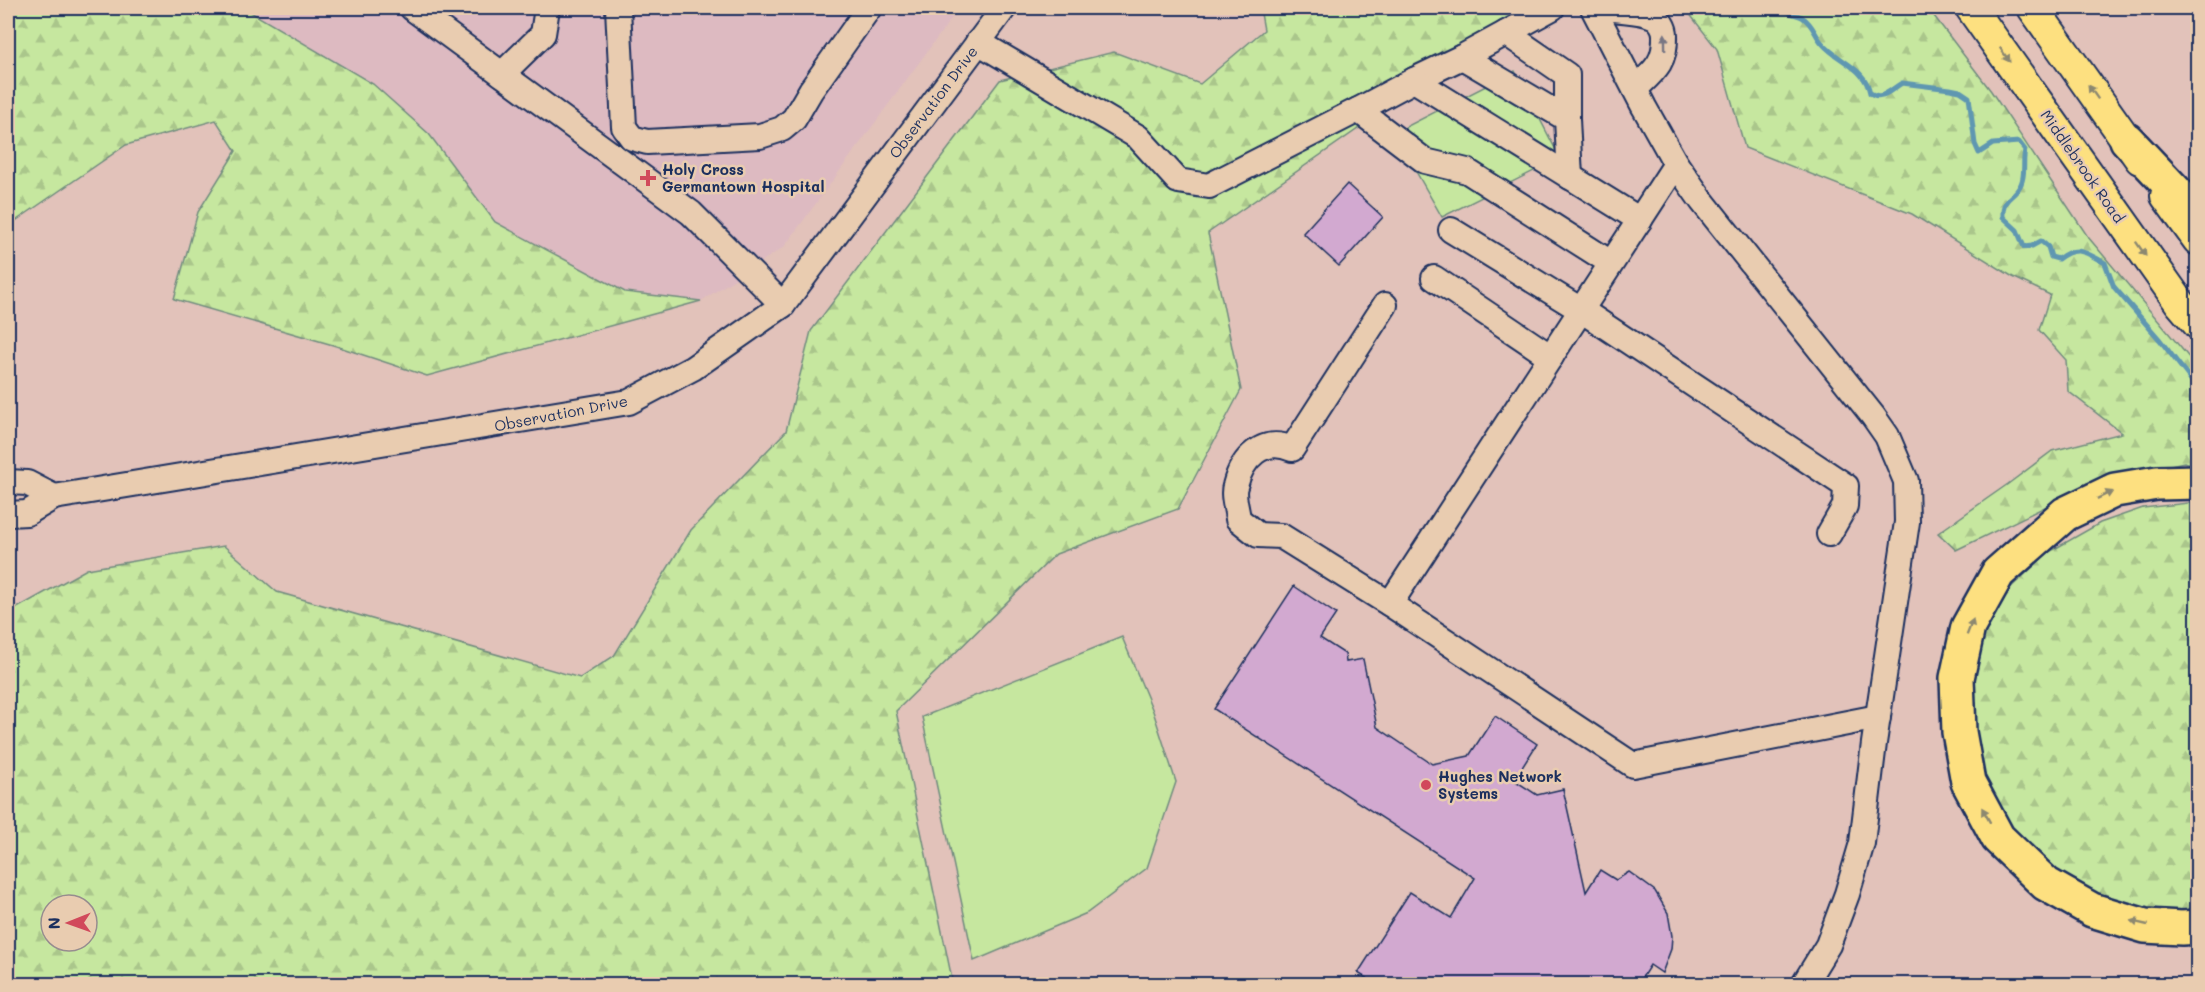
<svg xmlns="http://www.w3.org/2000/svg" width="2205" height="992" viewBox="0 0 2205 992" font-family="Mali,sans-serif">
	<defs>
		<pattern id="forest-firs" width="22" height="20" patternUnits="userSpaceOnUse" patternTransform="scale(1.5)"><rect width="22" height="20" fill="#c6e79f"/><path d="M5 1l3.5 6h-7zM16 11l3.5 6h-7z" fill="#aac68b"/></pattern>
	</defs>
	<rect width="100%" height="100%" fill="#e2c2ba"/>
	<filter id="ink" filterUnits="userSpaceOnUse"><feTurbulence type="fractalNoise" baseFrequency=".0167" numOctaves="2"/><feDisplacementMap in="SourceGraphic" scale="12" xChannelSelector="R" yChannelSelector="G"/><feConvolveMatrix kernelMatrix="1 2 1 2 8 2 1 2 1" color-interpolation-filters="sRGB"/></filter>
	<g filter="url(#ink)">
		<path fill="#ddbac1" d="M244,8H959L784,247L701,301L625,292L495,222L429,134L373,84Z"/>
		<g fill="url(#forest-firs)" stroke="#708b7e" stroke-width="1.5" fill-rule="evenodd">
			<path d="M8,8H244L373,84L429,134L495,222L625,292L701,301L427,376L333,345L174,299L198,212L236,151L216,120L126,145L14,222L8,220Z"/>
			<path d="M1260,8H1532L1208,233L1241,390L1178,509L1056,554L896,711L953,984H8V613L87,569L224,546L277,592L580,678L614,656L691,530L786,431L811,331L1000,80L1114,52L1200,84L1264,30ZM51,905H87V941H51Z"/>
			<path d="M1685,8H1928L1991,91L2088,237L2197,367V465L2184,462L2101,480L1956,550L1938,533L2008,484L2052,451L2122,433L2068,391L2066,360L2039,330L2050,295L2013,277L1912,214L1745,148L1717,49Z"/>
			<path d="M2197,502V917H2155L2070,888L2011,834L1981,775L1974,744L1972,661L1994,603L2049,552L2100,523L2143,508Z"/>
		</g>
		<g fill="#c6e79f" stroke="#708b7e" stroke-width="1.5">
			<path d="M1515,71L1560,158L1442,217L1394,133Z"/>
			<path d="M1122,637L1153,711L1176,782L1147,868L1087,913L974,961L922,717Z"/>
		</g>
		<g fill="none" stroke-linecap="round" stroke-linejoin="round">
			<path stroke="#5f97b1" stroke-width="5" d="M1786,8L1785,9C1791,15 1796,14 1802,17C1813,24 1815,35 1822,43C1838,62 1865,67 1870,93C1883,101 1891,89 1902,83L1950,89L1960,91L1969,97L1975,144L1979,153L1993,144L2019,142L2025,150C2022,162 2026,173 2021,184C2014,200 2002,195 2003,217L2017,230L2024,247L2032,246L2041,241L2048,247L2051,257L2058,259C2078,244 2086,253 2105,263L2114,287L2160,340L2198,389"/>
		</g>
		<g fill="#d2a9d0" stroke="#1b2f5e" stroke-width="1.5">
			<path d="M1347,184L1383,217L1339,266L1303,233Z"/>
			<path d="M1294,586L1336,614L1320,638L1345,654L1346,662L1363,659L1377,727L1432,764L1469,756L1495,716L1537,744L1514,780L1537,795L1563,789L1586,892L1600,870L1616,880L1629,872L1655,891L1668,913L1672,936L1671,949L1662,973L1650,965L1638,984H1376L1358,973L1410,892L1451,918L1475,878L1214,709Z"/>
		</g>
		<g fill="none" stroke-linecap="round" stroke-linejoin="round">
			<g stroke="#1b2f5e" stroke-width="28">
				<g id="minor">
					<path d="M412,8L691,213L783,305"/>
					<path d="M618,8L624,127L632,138L647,142L760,136L782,129L794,119L811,90L869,8"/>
					<path d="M1552,8L1462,57L1414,80L1358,110L1425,161L1467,171L1611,263"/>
					<path d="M1593,8L1644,107L1676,164L1702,201L1873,416L1887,436L1906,481L1907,522L1874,743L1862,843L1847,894L1828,945L1804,984"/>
					<path d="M1608,8C1622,11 1640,10 1653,16C1660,19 1665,28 1665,35C1666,63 1654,71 1635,89"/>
					<path d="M1506,33L1567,75V119"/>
					<path d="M978,42L1138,137L1178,181L1209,186L1358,110"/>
					<path d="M1462,57L1567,119L1570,177"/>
					<path d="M502,74L543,34L547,8"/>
					<path d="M1414,80L1640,220"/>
					<path d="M1451,230L1581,310L1846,486L1845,506L1829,534"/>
					<path d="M1434,278L1551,357"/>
					<path d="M1385,305L1292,449C1263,436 1242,458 1235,486C1232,495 1237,509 1238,519L1258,535L1281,536L1390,604L1633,765L1878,717"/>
					<path d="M8,482L27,483L54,497"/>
					<path d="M8,514L27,513L54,497L629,402L693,368L783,305L1004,8"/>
					<path d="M1390,604L1676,164"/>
				</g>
			</g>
			<g stroke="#1b2f5e" stroke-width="34">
				<g id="major">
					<path d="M1971,8L2180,303L2198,324"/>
					<path d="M2033,8L2140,159"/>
					<path d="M2166,196L2198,240"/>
				</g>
			</g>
			<g stroke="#1b2f5e" stroke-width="38">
				<g id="highway">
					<path d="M2127,140L2198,215"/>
					<path d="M2198,482L2157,483L2115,490L2065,514L1998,573L1968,627L1957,678L1959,732L1968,782L1998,838L2046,884L2092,910L2145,926L2182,928L2198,927"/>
				</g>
			</g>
			<path stroke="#1b2f5e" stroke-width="3" stroke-dasharray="1.5 4.5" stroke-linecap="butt" d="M2189,346L2198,356"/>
			<use href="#minor" stroke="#e9ccb0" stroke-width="24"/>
			<use href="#major" stroke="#fde080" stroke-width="30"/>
			<use href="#highway" stroke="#fde080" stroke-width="33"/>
		</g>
		<defs><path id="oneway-solid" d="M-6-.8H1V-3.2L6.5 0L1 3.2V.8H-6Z" transform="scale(1.5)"/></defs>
		<use fill="#787683" href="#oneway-solid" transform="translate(1665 42) rotate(-91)"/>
		<g fill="#8c886f">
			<use href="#oneway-solid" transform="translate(2005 55) rotate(55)"/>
			<use href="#oneway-solid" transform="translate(2093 92) rotate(-125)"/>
			<use href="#oneway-solid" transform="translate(2141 249) rotate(55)"/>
			<use href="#oneway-solid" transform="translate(2105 495) rotate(-25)"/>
			<use href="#oneway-solid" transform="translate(1970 627) rotate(-69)"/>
			<use href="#oneway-solid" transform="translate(1986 815) rotate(-119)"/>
			<use href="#oneway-solid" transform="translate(2139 923) rotate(-167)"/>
		</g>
	</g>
	<g fill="#d1495b" stroke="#e9ccb0" stroke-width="2">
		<path d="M645 169h6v6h6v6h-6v6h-6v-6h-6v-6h6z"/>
		<circle cx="1426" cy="785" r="6"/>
	</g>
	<g text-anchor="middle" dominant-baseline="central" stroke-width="5" stroke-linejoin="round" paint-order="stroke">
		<g font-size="15" fill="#1b2f5e" stroke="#e9ccb0">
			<text transform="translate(933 102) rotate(-53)">Observation Drive</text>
			<text transform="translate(2083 166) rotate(55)">Middlebrook Road</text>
			<text transform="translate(561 413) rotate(-11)">Observation Drive</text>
		</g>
		<g font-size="15" font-weight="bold" fill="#1b2f5e" stroke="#e9ccb0" text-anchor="start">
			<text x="662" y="169">Holy Cross<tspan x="662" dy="17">Germantown Hospital</tspan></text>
			<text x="1438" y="776">Hughes Network<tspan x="1438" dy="17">Systems</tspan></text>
		</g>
	</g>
	<rect width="2205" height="992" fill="none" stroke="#e9ccb0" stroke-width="30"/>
	<rect x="15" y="15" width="2175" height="962" fill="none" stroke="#1b2f5e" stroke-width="2" filter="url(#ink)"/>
	<g transform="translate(69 923) rotate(269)"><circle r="28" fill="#e9ccb0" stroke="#978d8f" stroke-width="1.5"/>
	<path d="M0-4.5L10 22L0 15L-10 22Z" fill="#d1495b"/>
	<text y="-9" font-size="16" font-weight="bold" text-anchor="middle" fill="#1b2f5e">N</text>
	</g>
</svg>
